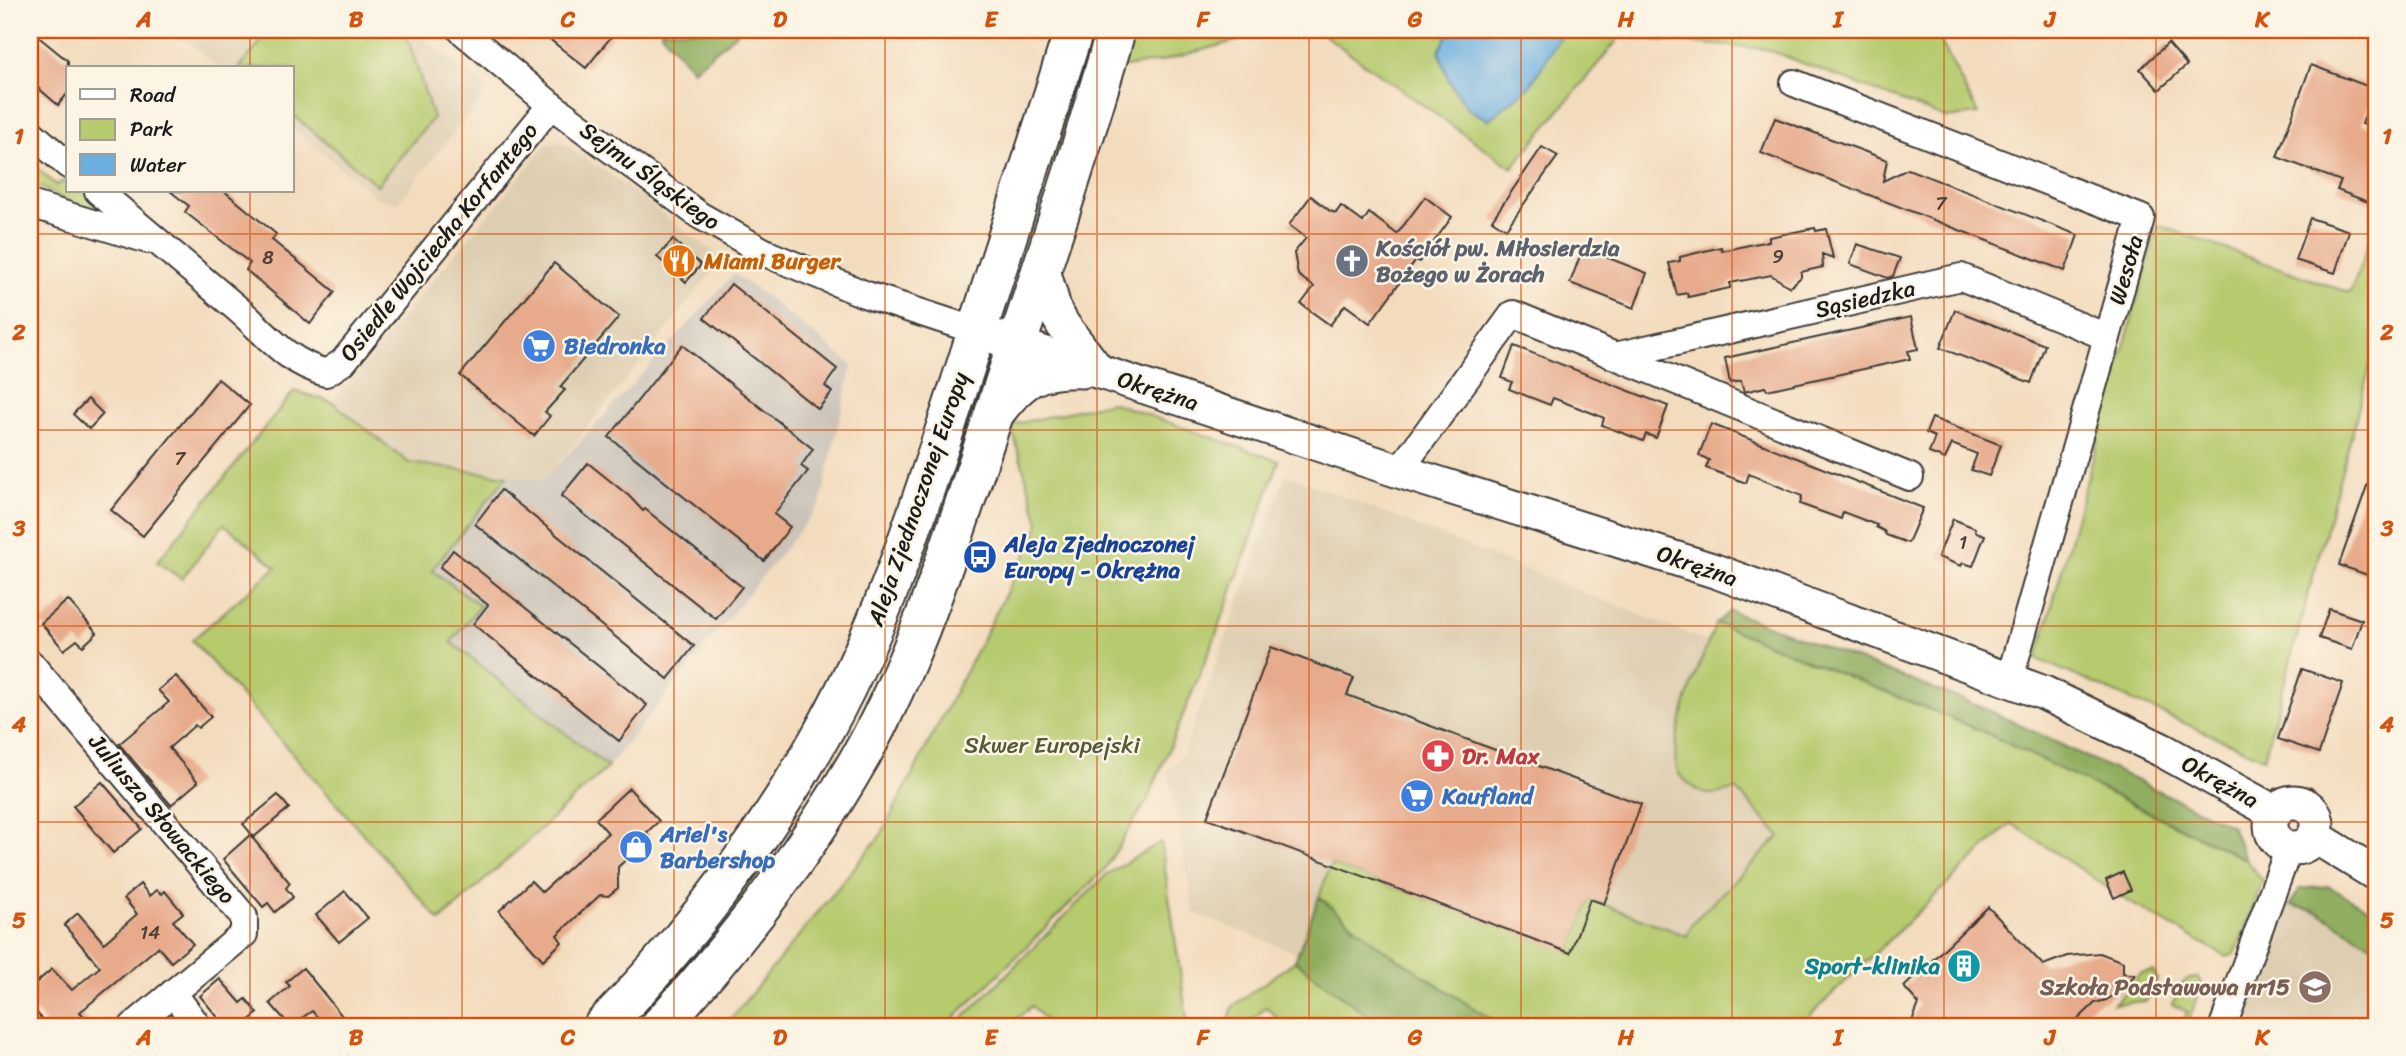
<svg xmlns="http://www.w3.org/2000/svg" width="2406" height="1056" viewBox="0 0 2406 1056" font-family="Sriracha,sans-serif">
	<rect width="100%" height="100%" fill="#fcf5e5"/>
	<filter id="ink" filterUnits="userSpaceOnUse"><feTurbulence type="fractalNoise" baseFrequency=".0143" numOctaves="2"/><feDisplacementMap in="SourceGraphic" scale="14" xChannelSelector="R" yChannelSelector="G"/><feConvolveMatrix kernelMatrix="1 2 1 2 8 2 1 2 1" color-interpolation-filters="sRGB"/></filter>
	<filter id="wash" filterUnits="userSpaceOnUse"><feTurbulence type="fractalNoise" baseFrequency=".00686" numOctaves="4" result="noise"/><feDisplacementMap in="SourceGraphic" scale="28" xChannelSelector="R" yChannelSelector="G"/><feGaussianBlur stdDeviation="1.57" result="paint"/><feColorMatrix in="noise" values="0 0 0 0 0 0 0 0 0 0 0 0 0 0 0 0 0 1.4 0 .05"/><feComposite in="paint" operator="in"/></filter>
	<g filter="url(#wash)">
		<rect width="100%" height="100%" fill="#f3dcbe"/>
		<g fill="#deceb1">
			<path d="M173,30H413L488,90L397,204L377,198L292,128V68H220Z"/>
			<path d="M559,141L614,177L723,259L544,482L409,463L332,402L547,144Z"/>
			<path d="M1286,474L1824,688L1813,857L1682,987L1299,954L1194,913L1168,770L1183,754Z"/>
			<path d="M2285,903L2318,912L2376,948V1026H2239Z"/>
		</g>
		<path fill="#cac3b8" d="M734,274L768,298L852,365L820,505L608,767L451,642L432,570L507,476L544,481Z"/>
		<g fill="#b6ca6e" stroke="#697345" stroke-width="2">
			<path d="M271,30H400L407,35L433,118L377,185L292,114V68H239Z"/>
			<path d="M1126,30H1276L1162,61L1113,69Z"/>
			<path d="M1317,30H1935L1978,114L1946,118L1766,49L1620,37L1512,168Z"/>
			<path d="M30,162L56,185L68,179V191H89L118,216L83,209L30,182Z"/>
			<path d="M2158,225L2350,293L2370,240L2376,238V344L2264,758L2037,659Z"/>
			<path d="M294,391L332,402L409,463L507,476L432,570L480,606L451,642L608,767L440,921L192,640L276,567L224,524L182,579L157,562Z"/>
			<path d="M1111,402L1279,461L1216,635L1149,797L1104,870L946,1026H725L881,835L1035,537L1039,523L1011,425Z"/>
			<path d="M1716,623L1982,731L2245,859L2263,881L2235,954L2227,957L2129,902L2011,823L1799,1026H1501L1380,947L1319,897L1331,864L1570,952L1590,899L1687,936L1692,923L1780,836L1736,789C1715,795 1704,799 1687,782C1684,779 1681,777 1679,774C1663,744 1704,655 1716,623Z"/>
			<path d="M1161,842L1188,1026H1050L1032,1006L1008,1026H955L1107,874Z"/>
			<path d="M1295,961L1382,1026H1286L1266,1007L1246,1026H1227L1233,1006Z"/>
			<path d="M2153,971L2157,979L2146,1001L2113,1004L2131,987L2139,974Z"/>
			<path d="M2189,978H2198L2201,983L2188,1026H2181L2188,1012L2172,1004L2184,981Z"/>
		</g>
		<g fill="#90ae61" stroke="#56653e" stroke-width="2">
			<path d="M661,30H740L693,70L661,33Z"/>
			<path d="M1730,611L1986,709L2232,826L2245,859L1982,731L1716,623Z"/>
			<path d="M2328,886L2376,913V948L2318,912L2290,905L2300,889Z"/>
			<path d="M1319,897L1380,947L1501,1026H1382L1295,961Z"/>
		</g>
		<path fill="#6baee0" stroke="#44657e" stroke-width="2" d="M1450,30H1564L1530,86L1488,120L1468,109L1449,81L1439,51Z"/>
		<g id="blocks">
			<g fill="#e7ab8c">
				<path d="M30,30L68,61V93L58,105L30,81Z"/>
				<path d="M538,30H602L611,37L586,68Z"/>
				<path d="M2168,43L2187,65L2159,90L2140,69Z"/>
				<path d="M2311,65L2375,89L2362,124L2376,129V205L2337,190L2341,181L2277,157Z"/>
				<path d="M1775,118L1887,160L1883,181L1908,169L2078,235L2065,271L1761,153Z"/>
				<path d="M1542,147L1558,156L1506,229L1492,220Z"/>
				<path d="M170,191H224L276,234L272,240L335,292L310,324L246,270L250,263L185,212L189,206Z"/>
				<path d="M1311,196L1330,211L1336,213L1341,206L1363,222L1369,213L1397,234L1425,197L1452,217L1419,262L1416,260L1370,323L1345,305L1330,325L1301,304L1314,287L1298,275L1294,253L1306,238L1289,225Z"/>
				<path d="M2310,218L2349,231L2335,273L2295,260Z"/>
				<path d="M1815,228L1816,231L1826,229L1833,258L1822,254L1823,267L1801,272V277L1790,287L1771,275L1730,283V288L1688,297L1687,293L1677,295L1669,263L1680,261V257L1721,247L1722,251L1749,245L1769,241V237Z"/>
				<path d="M673,240L701,265L686,282L657,257Z"/>
				<path d="M1857,244L1900,258L1893,276L1888,278L1850,264Z"/>
				<path d="M1583,248L1647,273L1634,308L1570,283Z"/>
				<path d="M554,263L619,317L560,387L565,390L545,412L550,416L534,436L460,375Z"/>
				<path d="M731,284L837,369L825,386L832,392L818,409L704,318Z"/>
				<path d="M1955,310L2045,345L2031,383L1940,348Z"/>
				<path d="M1911,317L1918,349L1908,351L1910,359L1767,390L1765,387L1744,392L1741,381L1730,383L1725,358Z"/>
				<path d="M682,345L813,449L801,466L808,471L774,514L790,527L764,561L609,437Z"/>
				<path d="M1514,346L1668,406L1656,438L1646,434L1643,441L1602,425L1604,418L1595,414L1553,398L1550,405L1509,389L1512,382L1502,378Z"/>
				<path d="M218,379L250,405L143,536L111,510Z"/>
				<path d="M88,399L103,414L89,429L73,414Z"/>
				<path d="M1932,418L2001,445L1989,476L1971,470L1977,454L1952,444L1945,459L1929,453L1935,437L1926,433Z"/>
				<path d="M1711,424L1923,508L1908,543L1886,535L1884,531L1876,527L1877,525L1843,512L1841,519L1800,504L1802,496L1749,474L1746,483L1706,468L1709,460L1699,455Z"/>
				<path d="M588,463L629,496L643,511L645,509L742,587L716,619L561,496Z"/>
				<path d="M2374,466H2376V578L2339,565Z"/>
				<path d="M501,490L694,646L668,679L475,524Z"/>
				<path d="M1953,519L1975,528L1976,532L1985,535L1973,566L1963,563L1961,566L1938,557Z"/>
				<path d="M453,550L647,705L619,741L473,624L488,605L440,567Z"/>
				<path d="M68,600L97,633L83,646L77,640L64,650L41,623Z"/>
				<path d="M2329,609L2362,620L2352,649L2319,638Z"/>
				<path d="M1271,647L1354,678L1347,695L1641,804L1604,904L1590,899L1570,953L1207,818Z"/>
				<path d="M2302,669L2343,683L2319,753L2278,739Z"/>
				<path d="M176,676L211,717L198,728L195,725L169,748L198,782L171,805L119,744L169,702L158,690Z"/>
				<path d="M102,782L142,829L113,853L73,806Z"/>
				<path d="M629,788L659,821L646,833L650,838L618,867V888L608,896L600,895L557,935L562,942L543,960L499,911L531,881L542,892L608,833L596,819Z"/>
				<path d="M278,795L289,808L254,837L243,824Z"/>
				<path d="M250,835L290,883L286,888L293,897L275,912L268,903L263,907L223,859Z"/>
				<path d="M2123,872L2131,890L2114,898L2106,880Z"/>
				<path d="M140,884L150,896L157,890L162,894L165,891L183,913L173,921L193,944L171,962L158,947L80,1012L93,1026H48L30,1005V988L52,969L72,990L100,967L64,925L78,913L104,943L137,914L124,898Z"/>
				<path d="M345,891L368,918L339,942L316,915Z"/>
				<path d="M1988,907L2043,965L2067,956L2100,953L2123,962V973L2135,975L2122,990L2106,1000L2095,1003L2071,1026H1910L1919,1004L1904,987Z"/>
				<path d="M303,968L342,1016L331,1026H325L312,1011L290,1026L270,1003L290,986L286,982Z"/>
				<path d="M220,979L241,1003L246,999L258,1013L242,1026H225L200,996Z"/>
			</g>
		</g>
	</g>
	<g filter="url(#ink)">
		<use href="#blocks" fill-opacity="0" stroke="#3c3934" stroke-width="2"/>
		<g fill="none" stroke-linecap="round" stroke-linejoin="round">
			<g stroke="#3c3934" stroke-width="30">
				<g id="minor">
					<path d="M461,30L551,105L699,215L770,255L864,294L977,331"/>
					<path d="M1794,83L2141,218L2009,681"/>
					<path d="M30,132L68,165"/>
					<path d="M98,191C143,229 188,267 233,305C267,333 282,360 326,373L343,362L551,105"/>
					<path d="M30,204L148,240"/>
					<path d="M1615,356L1961,277L2107,337"/>
					<path d="M1399,471L1513,314L1910,477"/>
					<path d="M30,663L244,917V934L133,1026"/>
					<path d="M173,993L198,1026"/>
					<path d="M2223,1026L2289,848"/>
				</g>
			</g>
			<g stroke="#3c3934" stroke-width="37">
				<g id="tertiary">
					<path d="M1042,266L1055,311L1063,325L1099,372"/>
					<path d="M977,331L1399,471L1715,571L2044,693L2162,750L2274,812"/>
					<path d="M994,418C1021,381 1036,369 1082,371"/>
					<circle cx="2294" cy="825" r="23"/>
					<path d="M2314,836L2376,874"/>
				</g>
			</g>
			<g stroke="#3c3934" stroke-width="42">
				<g id="secondary">
					<path d="M603,1026C687,940 759,845 818,741C882,629 919,508 959,387C997,268 1036,149 1074,30"/>
					<path d="M660,1026C737,943 806,852 862,754C921,648 955,531 993,417C1035,288 1079,160 1116,30"/>
				</g>
			</g>
			<use href="#minor" stroke="#fff" stroke-width="26"/>
			<use href="#tertiary" stroke="#fff" stroke-width="33"/>
			<use href="#secondary" stroke="#fff" stroke-width="38"/>
		</g>
	</g>
	<path fill="none" stroke="#d4530e" stroke-width="2" stroke-opacity="0.55" d="M250,30V68M462,30V1026M674,30V1026M885,30V1026M1097,30V1026M1309,30V1026M1521,30V1026M1732,30V1026M1944,30V1026M2156,30V1026M250,191V1026M30,234H2376M30,430H2376M30,626H2376M30,822H2376"/>
	<defs>
		<g id="restaurant-disc" transform="scale(1.75)"><circle r="9.5" fill="#e8710a" stroke="#fcf5e5"/><path d="M-5-6h1v4h1v-4h1v4h1v-4h1v5L-1.5 .5V6h-2V.5L-5-1ZM5-6V6H3V1.5H1.5Q1.5-4 5-6Z" fill="#fff"/></g>
		<g id="church-disc" transform="scale(1.75)"><circle r="9.5" fill="#6b7280" stroke="#fcf5e5"/><path d="M-1.2-6h2.4v3.5h3.3v2.4h-3.3V6h-2.4V-.1h-3.3v-2.4h3.3Z" fill="#fff"/></g>
		<g id="supermarket-disc" transform="scale(1.75)"><circle r="9.5" fill="#3f7fe0" stroke="#fcf5e5"/><path d="M-6-5.5h2.5l.6 2H6L4.5 2H-2.5L-4.4-4H-6ZM-1.5 3.2a1.3 1.3 0 1 0 .1 0ZM3 3.2a1.3 1.3 0 1 0 .1 0Z" fill="#fff"/></g>
		<g id="bus-disc" transform="scale(1.75)"><circle r="9.5" fill="#1a4fb4" stroke="#fcf5e5"/><path d="M-5-6H5V4H4V6H2V4H-2V6H-4V4H-5ZM-3.5-4V0h7V-4ZM-3.5 1.2v1.5H-2V1.2ZM2 1.2v1.5H3.5V1.2Z" fill="#fff"/></g>
		<g id="pharmacy-disc" transform="scale(1.75)"><circle r="9.5" fill="#e0444e" stroke="#fcf5e5"/><path d="M-2-6h4v4h4v4h-4v4h-4v-4h-4v-4h4Z" fill="#fff"/></g>
		<g id="shop-disc" transform="scale(1.75)"><circle r="9.5" fill="#3f7fe0" stroke="#fcf5e5"/><path d="M-5-2.5h2.3a2.7 3.5 0 0 1 5.4 0H5L5.5 6h-11ZM-1.5-2.5h3a1.5 2.3 0 0 0-3 0Z" fill="#fff"/></g>
		<g id="building-disc" transform="scale(1.75)"><circle r="9.5" fill="#0f9aa8" stroke="#fcf5e5"/><path d="M-4-6H4V6H1V3H-1V6H-4ZM-2.5-4.3h1.7v1.8h-1.7ZM.8-4.3h1.7v1.8H.8ZM-2.5-1h1.7V.8h-1.7ZM.8-1h1.7V.8H.8Z" fill="#fff"/></g>
		<g id="school-disc" transform="scale(1.75)"><circle r="9.5" fill="#8d6e63" stroke="#fcf5e5"/><path d="M0-5L7-2L0 1L-7-2ZM-4 1L0 2.5L4 1V4Q0 6-4 4Z" fill="#fff"/></g>
	</defs>
	<g fill-rule="evenodd">
		<use href="#restaurant-disc" x="679" y="261"/>
		<use href="#church-disc" x="1352" y="261"/>
		<use href="#supermarket-disc" x="539" y="346"/>
		<use href="#bus-disc" x="980" y="557"/>
		<use href="#pharmacy-disc" x="1438" y="756"/>
		<use href="#supermarket-disc" x="1417" y="796"/>
		<use href="#shop-disc" x="636" y="847"/>
		<use href="#building-disc" x="1964" y="966"/>
		<use href="#school-disc" x="2315" y="987"/>
	</g>
	<g text-anchor="middle" dominant-baseline="central" stroke-width="5" stroke-linejoin="round" paint-order="stroke">
		<g font-size="19" fill="#4f4038">
			<text x="1941" y="203">7</text>
			<text x="1778" y="256">9</text>
			<text x="268" y="257">8</text>
			<text x="180" y="458">7</text>
			<text x="1963" y="542">1</text>
			<text x="150" y="932">14</text>
		</g>
		<g font-size="23" fill="#1c1c1c" stroke="#fcf5e5">
			<text transform="translate(650 176) rotate(36)">Sejmu Śląskiego</text>
			<text transform="translate(439 242) rotate(-51)">Osiedle Wojciecha Korfantego</text>
			<text transform="translate(2126 270) rotate(-74)">Wesoła</text>
			<text transform="translate(1865 299) rotate(-13)">Sąsiedzka</text>
			<text transform="translate(1158 391) rotate(18)">Okrężna</text>
			<text transform="translate(918 499) rotate(-71)">Aleja Zjednoczonej Europy</text>
			<text transform="translate(1697 566) rotate(19)">Okrężna</text>
			<text transform="translate(2220 782) rotate(29)">Okrężna</text>
			<text transform="translate(162 819) rotate(50)">Juliusza Słowackiego</text>
		</g>
		<g font-size="23" font-weight="bold" fill="#5b616d" stroke="#fcf5e5" text-anchor="start">
			<text x="1376" y="248">Kościół pw. Miłosierdzia<tspan x="1376" dy="26">Bożego w Żorach</tspan></text>
		</g>
		<g font-size="23" font-weight="bold" fill="#c56008" stroke="#fcf5e5" text-anchor="start">
			<text x="704" y="261">Miami Burger</text>
		</g>
		<g font-size="23" font-weight="bold" fill="#366cbe" stroke="#fcf5e5" text-anchor="start">
			<text x="564" y="346">Biedronka</text>
			<text x="1442" y="796">Kaufland</text>
			<text x="660" y="834">Ariel's<tspan x="660" dy="26">Barbershop</tspan></text>
		</g>
		<g font-size="23" font-weight="bold" fill="#164399" stroke="#fcf5e5" text-anchor="start">
			<text x="1004" y="544">Aleja Zjednoczonej<tspan x="1004" dy="26">Europy - Okrężna</tspan></text>
		</g>
		<g font-size="23" fill="#525939" stroke="#fcf5e5">
			<text x="1052" y="745">Skwer Europejski</text>
		</g>
		<g font-size="23" font-weight="bold" fill="#be3a42" stroke="#fcf5e5" text-anchor="start">
			<text x="1462" y="756">Dr. Max</text>
		</g>
		<g font-size="23" font-weight="bold" fill="#0d838f" stroke="#fcf5e5" text-anchor="end">
			<text x="1940" y="966">Sport-klinika</text>
		</g>
		<g font-size="23" font-weight="bold" fill="#785e54" stroke="#fcf5e5" text-anchor="end">
			<text x="2290" y="987">Szkoła Podstawowa nr15</text>
		</g>
	</g>
	<rect width="2406" height="1056" fill="none" stroke="#fcf5e5" stroke-width="77"/>
	<rect x="66" y="66" width="228" height="126" fill="#fcf5e5" stroke="#a29e95" stroke-width="2"/>
	<rect x="80" y="89" width="35" height="10" fill="#ffffff" stroke="#a29e95" stroke-width="2"/>
	<text x="130" y="102" font-size="21" fill="#1c1c1c">Road</text>
	<rect x="80" y="119" width="35" height="21" fill="#b6ca6e" stroke="#a29e95" stroke-width="2"/>
	<text x="130" y="136" font-size="21" fill="#1c1c1c">Park</text>
	<rect x="80" y="154" width="35" height="21" fill="#6baee0" stroke="#a29e95" stroke-width="2"/>
	<text x="130" y="172" font-size="21" fill="#1c1c1c">Water</text>
	<rect x="38" y="38" width="2330" height="980" fill="none" stroke="#d4530e" stroke-width="2.5"/>
	<g font-size="23" text-anchor="middle" font-weight="bold" fill="#d4530e">
		<text x="144" y="27">A</text>
		<text x="356" y="27">B</text>
		<text x="568" y="27">C</text>
		<text x="780" y="27">D</text>
		<text x="991" y="27">E</text>
		<text x="1203" y="27">F</text>
		<text x="1415" y="27">G</text>
		<text x="1626" y="27">H</text>
		<text x="1838" y="27">I</text>
		<text x="2050" y="27">J</text>
		<text x="2262" y="27">K</text>
		<text x="19" y="144">1</text>
		<text x="2387" y="144">1</text>
		<text x="19" y="340">2</text>
		<text x="2387" y="340">2</text>
		<text x="19" y="536">3</text>
		<text x="2387" y="536">3</text>
		<text x="19" y="732">4</text>
		<text x="2387" y="732">4</text>
		<text x="19" y="928">5</text>
		<text x="2387" y="928">5</text>
		<text x="144" y="1045">A</text>
		<text x="356" y="1045">B</text>
		<text x="568" y="1045">C</text>
		<text x="780" y="1045">D</text>
		<text x="991" y="1045">E</text>
		<text x="1203" y="1045">F</text>
		<text x="1415" y="1045">G</text>
		<text x="1626" y="1045">H</text>
		<text x="1838" y="1045">I</text>
		<text x="2050" y="1045">J</text>
		<text x="2262" y="1045">K</text>
	</g>
</svg>
